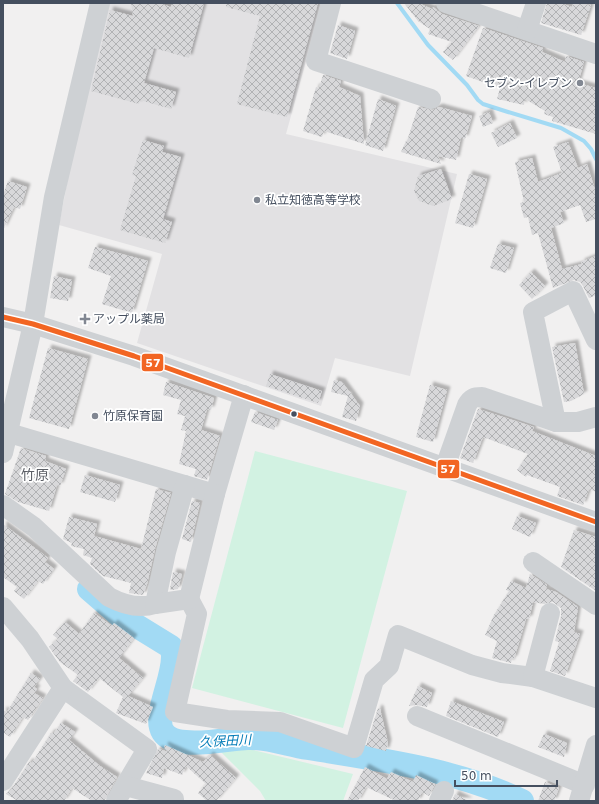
<svg xmlns="http://www.w3.org/2000/svg" width="599" height="804" viewBox="0 0 599 804" font-family="'DejaVu Sans','Noto Sans JP',sans-serif">
	<defs>
		<pattern id="building-cross-hatch" width="8" height="8" patternUnits="userSpaceOnUse"><rect width="8" height="8" fill="#d8d8da"/><path d="M0 0l8 8M0 8l8-8" fill="none" stroke="#b1b2b4"/></pattern>
		<filter id="shadow"><feDropShadow dx="3.5" dy="-3.5" stdDeviation="1" flood-color="#0004"/></filter>
	</defs>
	<rect width="100%" height="100%" fill="#f1f0f0"/>
	<path fill="#e2e1e3" d="M108,3H322L286,134L457,174L410,376L335,358L321,406L137,343L162,254L59,225L84,96Z"/>
	<g fill="#d2f2e2">
		<path d="M255,451L407,491L343,728L192,688Z"/>
		<path d="M236,746L353,774L343,801H266L260,791L221,752Z"/>
	</g>
	<g fill="none" stroke-linecap="round" stroke-linejoin="round">
		<path stroke="#a2daf4" stroke-width="4" d="M397,3L428,45L467,85L478,100L483,104L508,112L561,128L584,141L591,149L596,159"/>
		<path stroke="#a2daf4" stroke-width="24" d="M89,589L119,615L171,647C181,667 151,714 163,732C176,752 229,738 248,738C268,737 288,745 308,748C380,760 455,769 522,801"/>
	</g>
	<g fill="url(#building-cross-hatch)" filter="url(#shadow)">
		<path d="M131,3H159L171,7V3H204L189,58L154,48L144,83L176,92L171,109L140,100L139,104L91,91L110,10L133,16Z"/>
		<path d="M226,3H318L287,117L237,104L260,16L226,7Z"/>
		<path d="M404,3H418L432,9L433,7L442,14L479,26L453,60L443,52L452,42L428,34L430,29L418,21Z"/>
		<path d="M547,3H560L572,7L573,3L591,5L581,35L541,23Z"/>
		<path d="M338,25L355,31L347,59L330,53Z"/>
		<path d="M483,28L543,48L542,52L565,62L566,56L584,62L578,83L596,88V134L552,121L553,117L544,114L545,111L525,99L524,105L497,99L500,88L466,76Z"/>
		<path d="M323,75L341,81L339,87L360,96L364,144L324,131L322,137L303,131L316,87L319,88Z"/>
		<path d="M378,99L396,106L383,151L365,145Z"/>
		<path d="M418,107L433,110L439,107L472,116L465,139L461,137L456,160L438,156L441,164L401,152L406,141H407Z"/>
		<path d="M489,112L493,123L483,127L479,116Z"/>
		<path d="M510,123L517,138L498,147L491,133Z"/>
		<path d="M143,140L164,146L162,152L181,157L163,219L172,222L165,243L120,230L136,176L132,175Z"/>
		<path d="M568,142L578,168L587,164L591,177L596,193V219L586,222L580,205L560,212L564,223L551,228L562,269L582,264L581,262L596,256V295L589,298L583,286L580,282L574,280L553,288L538,233L532,235L528,217L524,218L520,203L524,202L515,162L532,158L538,182L562,173L553,147Z"/>
		<path d="M441,169L452,199L433,206L419,201L414,191L418,176Z"/>
		<path d="M469,174L487,179L473,228L455,223Z"/>
		<path d="M8,181L27,187L20,209L14,207L3,230V195Z"/>
		<path d="M498,244L514,248L506,273L490,268Z"/>
		<path d="M95,247L148,261L132,313L102,304L111,276L88,268Z"/>
		<path d="M531,272L545,286L532,299L519,285Z"/>
		<path d="M54,276L72,280L68,301L50,298Z"/>
		<path d="M575,343L584,394L571,401L564,402L552,347Z"/>
		<path d="M48,348L88,359L69,429L29,418Z"/>
		<path d="M270,374L322,391L318,403L266,386Z"/>
		<path d="M334,380L342,382L360,406L356,421L342,417L348,396L331,392Z"/>
		<path d="M166,382L214,398L211,410L207,409L201,430L220,436L207,480L194,476L196,469L179,464L186,431L181,430L185,416L177,414L181,400L163,395Z"/>
		<path d="M430,385L447,390L433,442L416,437Z"/>
		<path d="M478,409L534,427L532,431L596,456V492L589,489L583,505L557,496L560,487L527,475L526,477L517,470L528,454L483,437L473,463L460,458Z"/>
		<path d="M255,412L278,420L274,430L251,422Z"/>
		<path d="M21,448L46,456L45,461L66,469L60,486L57,485L49,511L18,502L5,494Z"/>
		<path d="M85,475L120,485L115,502L80,492Z"/>
		<path d="M156,489L171,493L155,549L147,584L143,595L129,593L131,583L103,576L90,564L92,558L83,555L84,549L71,546L72,543L63,539L69,517L97,524L94,536L141,549Z"/>
		<path d="M192,501L200,503L191,542L182,539Z"/>
		<path d="M517,516L536,523L530,537L512,529Z"/>
		<path d="M3,524L48,558L45,562L54,569L43,584L38,581L24,599L14,591L17,587L3,577Z"/>
		<path d="M574,530L596,537V591L561,567Z"/>
		<path d="M173,572L182,574L178,589L172,590L170,589Z"/>
		<path d="M530,574L547,585L546,589L556,592L578,607L574,632L580,634L565,676L550,671L559,642L555,641L561,616V608L553,602L544,604L533,602L529,619H526L514,659H512L511,663L492,658L497,641L485,635L494,615L509,591L506,590L511,581L526,588Z"/>
		<path d="M94,613L112,626L114,623L134,638L119,658L143,678L128,696L153,707L146,724L116,713L123,697L99,678L88,692L73,681L78,675L60,662L49,647L58,639L53,635L65,622L79,634Z"/>
		<path d="M31,673L40,679L34,687L37,689L34,693L43,698L28,720L23,717L10,737L3,732V710L7,712Z"/>
		<path d="M418,686L432,693L427,707L416,705L409,706Z"/>
		<path d="M451,701L504,722L498,737L446,716Z"/>
		<path d="M378,708L380,709L388,743L386,751L366,746Z"/>
		<path d="M61,723L75,732L69,740L100,766L117,777L104,801H92L72,788L64,801H18L6,794L13,787L29,762L32,763L51,733H54Z"/>
		<path d="M544,734L567,743L564,757L538,747Z"/>
		<path d="M165,745L203,762L210,755L236,778L216,801H207L198,793L206,784L186,766L182,775L164,768L162,778L146,773L158,749L169,752L164,748Z"/>
		<path d="M365,767L387,779L391,772L413,782L416,775L435,784L429,796L422,792L418,801H396L366,787L358,801H347Z"/>
		<path d="M545,782L559,788L554,801H538Z"/>
		<path d="M455,794L469,801H452Z"/>
	</g>
	<g fill="none" stroke-linecap="round" stroke-linejoin="round">
		<g stroke="#ced1d4" stroke-width="20">
			<path d="M331,3L316,61L431,99"/>
			<path d="M446,3L596,54"/>
			<path d="M527,30L536,3"/>
			<path d="M3,317L33,324L134,356L596,522"/>
			<path d="M556,422L533,312L573,291L596,340"/>
			<path d="M9,433L215,494L244,395"/>
			<path d="M3,453L33,324L54,197L100,3"/>
			<path d="M445,467L467,405C471,398 474,397 482,397L556,422H578L596,417"/>
			<path d="M3,505L34,527L109,597C124,605 139,609 155,604L166,552L185,485"/>
			<path d="M533,562L596,605"/>
			<path d="M189,599L197,614L175,712L227,720L280,722L354,748L374,680L389,666L398,635L472,665L502,673L533,677L596,698"/>
			<path d="M155,604L189,599L215,494"/>
			<path d="M3,607L30,639L63,688L147,749L116,801"/>
			<path d="M533,677L550,613"/>
			<path d="M417,716L585,785"/>
			<path d="M3,781L63,688"/>
			<path d="M126,786L174,799"/>
			<path d="M439,801L444,791"/>
			<path d="M579,801L596,745"/>
		</g>
		<g stroke="#fff" stroke-width="8">
			<path id="bus-1" d="M3,317L33,324L134,356L596,522"/>
		</g>
		<use href="#bus-1" stroke="#f26522" stroke-width="5"/>
	</g>
	<g fill="#818792" stroke="#fff" stroke-width="1.5">
		<circle cx="580" cy="83" r="4"/>
		<circle cx="257" cy="200" r="4"/>
		<path d="M83 313h4v4h4v4h-4v4h-4v-4h-4v-4h4z"/>
		<circle cx="95" cy="416" r="4"/>
	</g>
	<circle fill="#454f5f" stroke="#fff" stroke-width="1.5" cx="294" cy="414" r="3.5"/>
	<g text-anchor="middle" dominant-baseline="central" stroke-width="3.5" stroke-linejoin="round" paint-order="stroke">
		<g font-size="12" fill="#454f5f" stroke="#fff" text-anchor="start">
			<text x="572" y="83" text-anchor="end">セブン-イレブン</text>
			<text x="265" y="200">私立知徳高等学校</text>
			<text x="93" y="319">アップル薬局</text>
			<text x="103" y="416">竹原保育園</text>
		</g>
		<g font-size="13" font-style="italic" fill="#007bb7" stroke="#fff">
			<text transform="translate(225 741) rotate(-3)">久保田川</text>
		</g>
		<g font-size="14" fill="#5b5e65" stroke="#fff">
			<text x="35" y="475">竹原</text>
		</g>
	</g>
	<g stroke="#fff" stroke-width="1.5">
		<rect x="141" y="353" width="23" height="19" rx="4" fill="#f26522"/>
		<rect x="437" y="459" width="23" height="20" rx="4" fill="#f26522"/>
	</g>
	<g font-size="11" text-anchor="middle" font-weight="bold" fill="#fff">
		<text x="153" y="367">57</text>
		<text x="448" y="473">57</text>
	</g>
	<rect width="599" height="804" fill="none" stroke="#454f5f" stroke-width="8"/>
	<path d="M455 780v6h102v-6" fill="none" stroke="#454f5f" stroke-width="2"/>
	<text x="461" y="780" font-size="12" fill="#454f5f" stroke="#ffffff" stroke-width="3" paint-order="stroke">50 m</text>
</svg>
